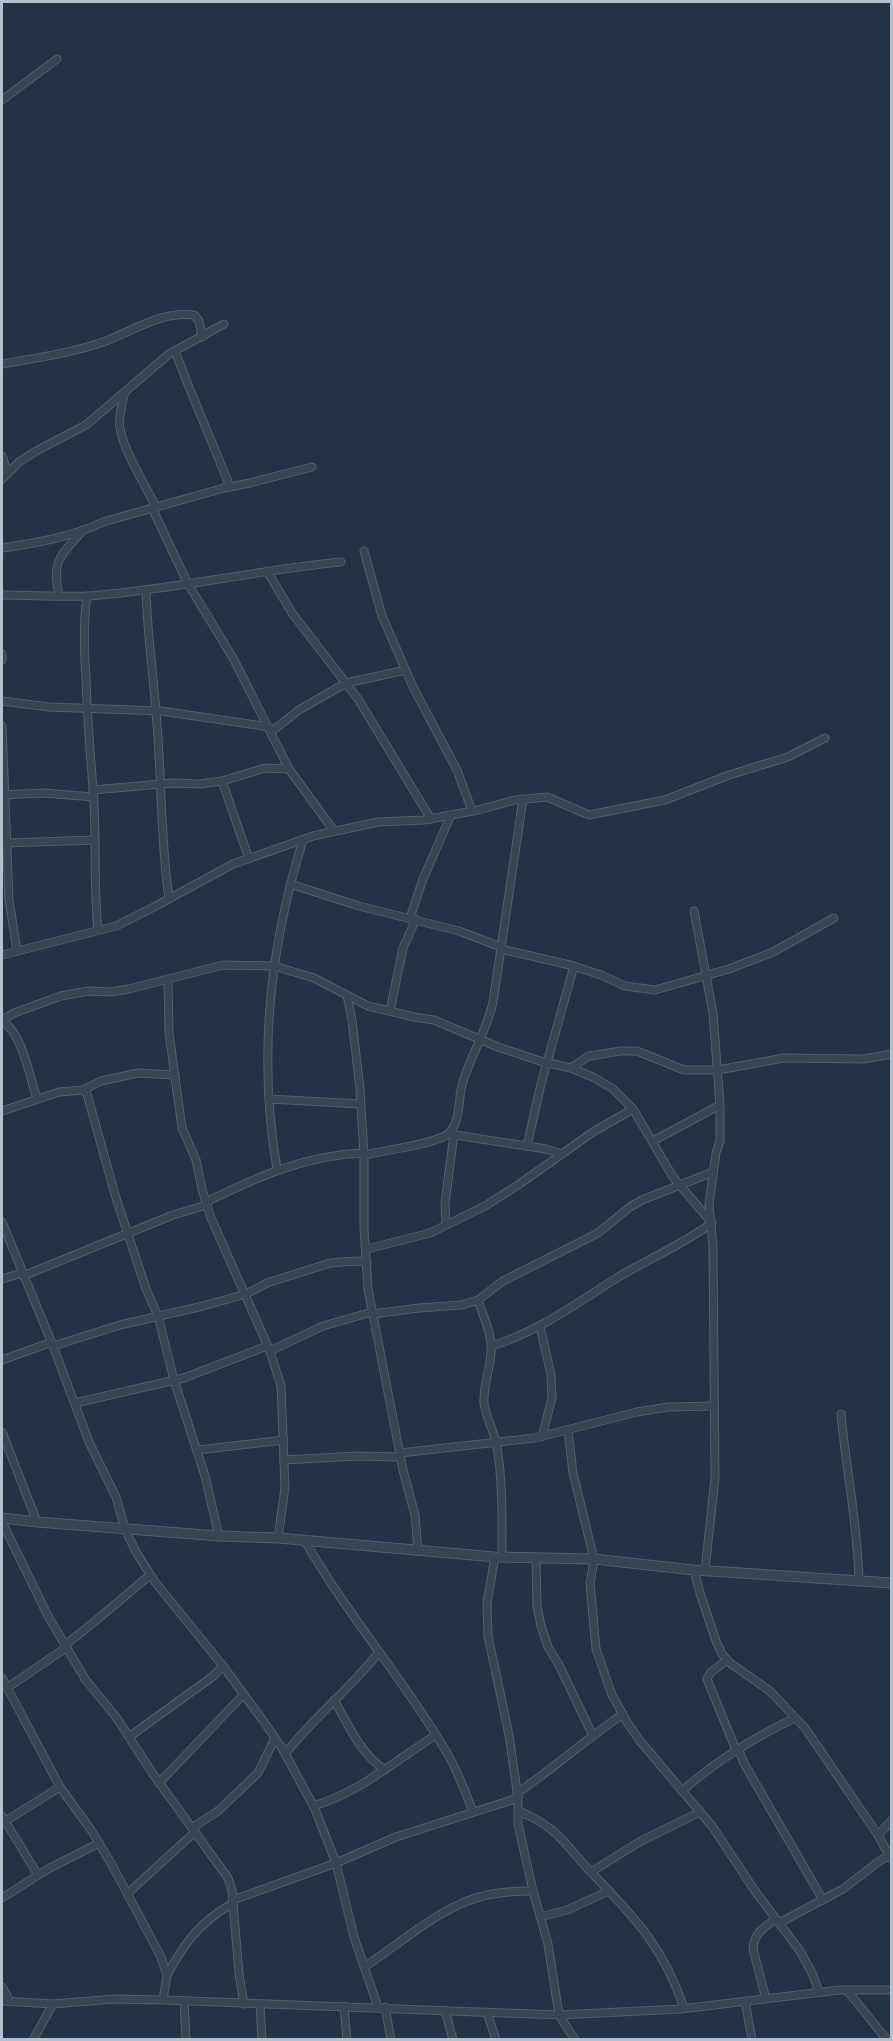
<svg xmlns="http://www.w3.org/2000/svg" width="893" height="2041" viewBox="0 0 893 2041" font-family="Mulish,sans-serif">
	<rect width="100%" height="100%" fill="#243146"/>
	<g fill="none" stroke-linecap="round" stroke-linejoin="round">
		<g stroke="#555f6f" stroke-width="9">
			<g id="minor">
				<path d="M2,100L57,59"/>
				<path d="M175,351C192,397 212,441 230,487"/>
				<path d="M2,364C37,358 72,353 106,341C135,330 161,311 194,315L199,321L202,337"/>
				<path d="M124,395C122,406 118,417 120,428C123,450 146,486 156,507"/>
				<path d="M2,456L8,473"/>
				<path d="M2,479L19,462L36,451L86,425L169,354L224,324"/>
				<path d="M152,508L188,584L233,658L289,769L334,831"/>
				<path d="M2,548C36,543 72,537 103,522L224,488L250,483L312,467"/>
				<path d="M364,551L382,616L413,687L457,770L472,811"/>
				<path d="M267,571L292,613L358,699L431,819"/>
				<path d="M146,590C147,631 153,671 156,713C162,775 160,837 169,899"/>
				<path d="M2,595C30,595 60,597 88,596C173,590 256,570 341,562"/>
				<path d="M59,596C51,559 61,556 83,530"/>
				<path d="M87,596C83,623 84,650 86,678C87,715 90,751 93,788C97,835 93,883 98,930"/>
				<path d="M2,654V660"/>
				<path d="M2,701L49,707L161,711L269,727"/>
				<path d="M2,726L9,900L17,951"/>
				<path d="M271,732L299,710L346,683L406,670"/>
				<path d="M222,781L249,859"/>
				<path d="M93,790L173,783L200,784L222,781L265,768L289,769"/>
				<path d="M2,795L43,793L94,797"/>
				<path d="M7,843L95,840"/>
				<path d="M290,884L359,906L459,931L501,947"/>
				<path d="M694,911L713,1013L720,1105V1141L716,1153L709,1204L713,1247L715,1478L705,1570"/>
				<path d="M410,918L423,879L451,815"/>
				<path d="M501,949L570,965L601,975L625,986L655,990L729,969L773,952L834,918"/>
				<path d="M2,955L116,926L154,907L233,864L313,836L378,822L424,820L478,810L515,800L547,797L589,815L665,800L729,775L788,757L825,738"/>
				<path d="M168,980L169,1033L182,1128L196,1160L202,1189L211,1218L270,1351L281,1386L285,1488L278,1538"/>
				<path d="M347,995L352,1020L360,1089L364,1155V1228L368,1289L403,1470L415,1515L418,1551"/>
				<path d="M390,1011L403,948L416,919"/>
				<path d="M2,1020L14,1013L61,996L88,991L110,992L129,989L223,965L274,966L314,978L368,1006L414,1017L434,1020L498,1047L540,1061L571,1068L595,1078L613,1089L633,1109L673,1177L712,1223C683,1244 651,1258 620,1276C578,1302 539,1332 491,1346"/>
				<path d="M2,1021C22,1032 30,1078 37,1099"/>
				<path d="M571,1068L589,1056L621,1051H637L684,1070H718L784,1058L864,1059L892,1054"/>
				<path d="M83,1090L101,1081L138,1073L175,1075"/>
				<path d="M269,1099L360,1104"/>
				<path d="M2,1111L59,1092L83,1090L87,1094L116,1198L146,1289L158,1316L174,1380L205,1476L219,1536"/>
				<path d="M449,1134L546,1149L562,1154"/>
				<path d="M653,1141L720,1105"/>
				<path d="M527,1146L541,1084L574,966"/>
				<path d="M364,1155C381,1151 438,1144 449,1133C461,1121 458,1099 462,1085C470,1056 487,1031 493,1002L523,799"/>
				<path d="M277,1169C258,1059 270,946 303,840"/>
				<path d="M206,1202C257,1177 306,1155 363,1153"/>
				<path d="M2,1222L53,1346L89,1442L116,1497L125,1529L136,1552L155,1582L223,1666L264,1722L282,1748L315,1809L336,1863L354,1937L378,2007"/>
				<path d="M446,1224L445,1203L454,1134"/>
				<path d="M367,1249L430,1233L485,1206L518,1185L593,1132L633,1109"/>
				<path d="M23,1276L173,1215L207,1205"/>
				<path d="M2,1279L22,1273"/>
				<path d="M478,1300C483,1317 493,1335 491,1353C490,1370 483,1385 484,1403C486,1419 495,1432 497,1447C503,1483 502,1521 502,1557"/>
				<path d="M373,1314L419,1308L462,1305L478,1300L503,1281L598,1233L630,1207L642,1200L713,1172"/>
				<path d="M540,1326L551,1375L552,1398L542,1437"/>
				<path d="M53,1346L120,1325L203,1306L246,1294L267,1283L330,1263L356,1261L367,1262"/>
				<path d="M270,1351L323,1326L372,1312"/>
				<path d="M2,1360L52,1342"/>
				<path d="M75,1403L184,1378L267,1346"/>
				<path d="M841,1414C846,1470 858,1525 859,1581"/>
				<path d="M568,1430L573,1473L594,1559L590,1584L596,1649L612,1695L627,1722L640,1741L712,1826L755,1891L800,1951L812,1973L819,1992"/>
				<path d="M2,1432L37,1522"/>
				<path d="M198,1450L284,1440"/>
				<path d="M400,1453L535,1438L637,1412L668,1407L714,1406"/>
				<path d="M284,1460L357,1456L400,1457"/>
				<path d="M2,1522L48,1616L85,1679L116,1717L153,1774L228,1878L232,1890L239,1974L244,2004"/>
				<path d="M305,1541C347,1615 404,1679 447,1753C458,1771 465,1792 473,1812"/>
				<path d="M495,1557L487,1603L488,1636L509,1735L518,1798V1824L533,1891L548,1944L559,2015L575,2040"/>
				<path d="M536,1559L537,1606L541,1626L548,1647L559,1665L593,1736"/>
				<path d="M694,1570L700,1593L716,1641L722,1654L730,1663L770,1691L805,1728L878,1835L890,1857"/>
				<path d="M66,1644C95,1623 122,1598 150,1575"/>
				<path d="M727,1660L710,1673L707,1679L736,1750"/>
				<path d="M2,1678L60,1787L91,1830L112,1865L160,1955L167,1975L163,2000"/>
				<path d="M7,1688L67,1647"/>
				<path d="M334,1700C348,1724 361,1755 385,1770"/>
				<path d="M129,1737L212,1677L223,1666"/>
				<path d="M738,1749L745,1765L823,1900"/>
				<path d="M285,1754C314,1717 350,1689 379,1652"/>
				<path d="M159,1783L244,1694"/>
				<path d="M682,1791C716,1761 755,1737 795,1718"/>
				<path d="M517,1793C553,1769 586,1739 623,1714"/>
				<path d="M313,1806C359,1793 396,1760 436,1735"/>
				<path d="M518,1810C526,1815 535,1818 542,1823C560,1834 574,1854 588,1869C633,1916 663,1945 684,2008"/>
				<path d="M2,1816L38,1875"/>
				<path d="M4,1822L60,1787"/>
				<path d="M192,1828L218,1811L258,1773L275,1738"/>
				<path d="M878,1835L892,1820"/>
				<path d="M591,1872L641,1841L700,1812"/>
				<path d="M127,1894L195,1832"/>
				<path d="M2,1898L48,1869L99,1843"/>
				<path d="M233,1900L336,1863L396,1837L518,1798"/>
				<path d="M540,1917L567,1910L609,1891"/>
				<path d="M779,1923L843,1889L878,1862L886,1857L892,1858"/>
				<path d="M364,1967C403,1942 441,1905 487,1895C502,1892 518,1891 533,1891"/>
				<path d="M167,1975C185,1942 200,1922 233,1903"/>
				<path d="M2,1987L10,2001"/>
				<path d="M847,1990L887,2040"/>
				<path d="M766,1999L753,1949C754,1933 764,1927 776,1919"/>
				<path d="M2,2001L53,2004L114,1999L163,2000L559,2015L681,2009L840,1990H892"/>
				<path d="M184,2001L186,2040"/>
				<path d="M745,2001L752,2040"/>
				<path d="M260,2004L262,2040"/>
				<path d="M344,2006L347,2040"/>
				<path d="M385,2007L391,2040"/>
				<path d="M445,2010L453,2040"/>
				<path d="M487,2012L496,2040"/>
				<path d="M33,2040L53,2004"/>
			</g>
		</g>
		<g stroke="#555f6f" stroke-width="11">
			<path id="tertiary" d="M2,1518L37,1522L219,1536L278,1538L495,1557L594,1559L694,1570L892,1583"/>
		</g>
		<use href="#minor" stroke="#394455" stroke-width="7"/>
		<use href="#tertiary" stroke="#394455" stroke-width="9"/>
	</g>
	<rect width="893" height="2041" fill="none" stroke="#b7bfce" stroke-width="6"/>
</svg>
